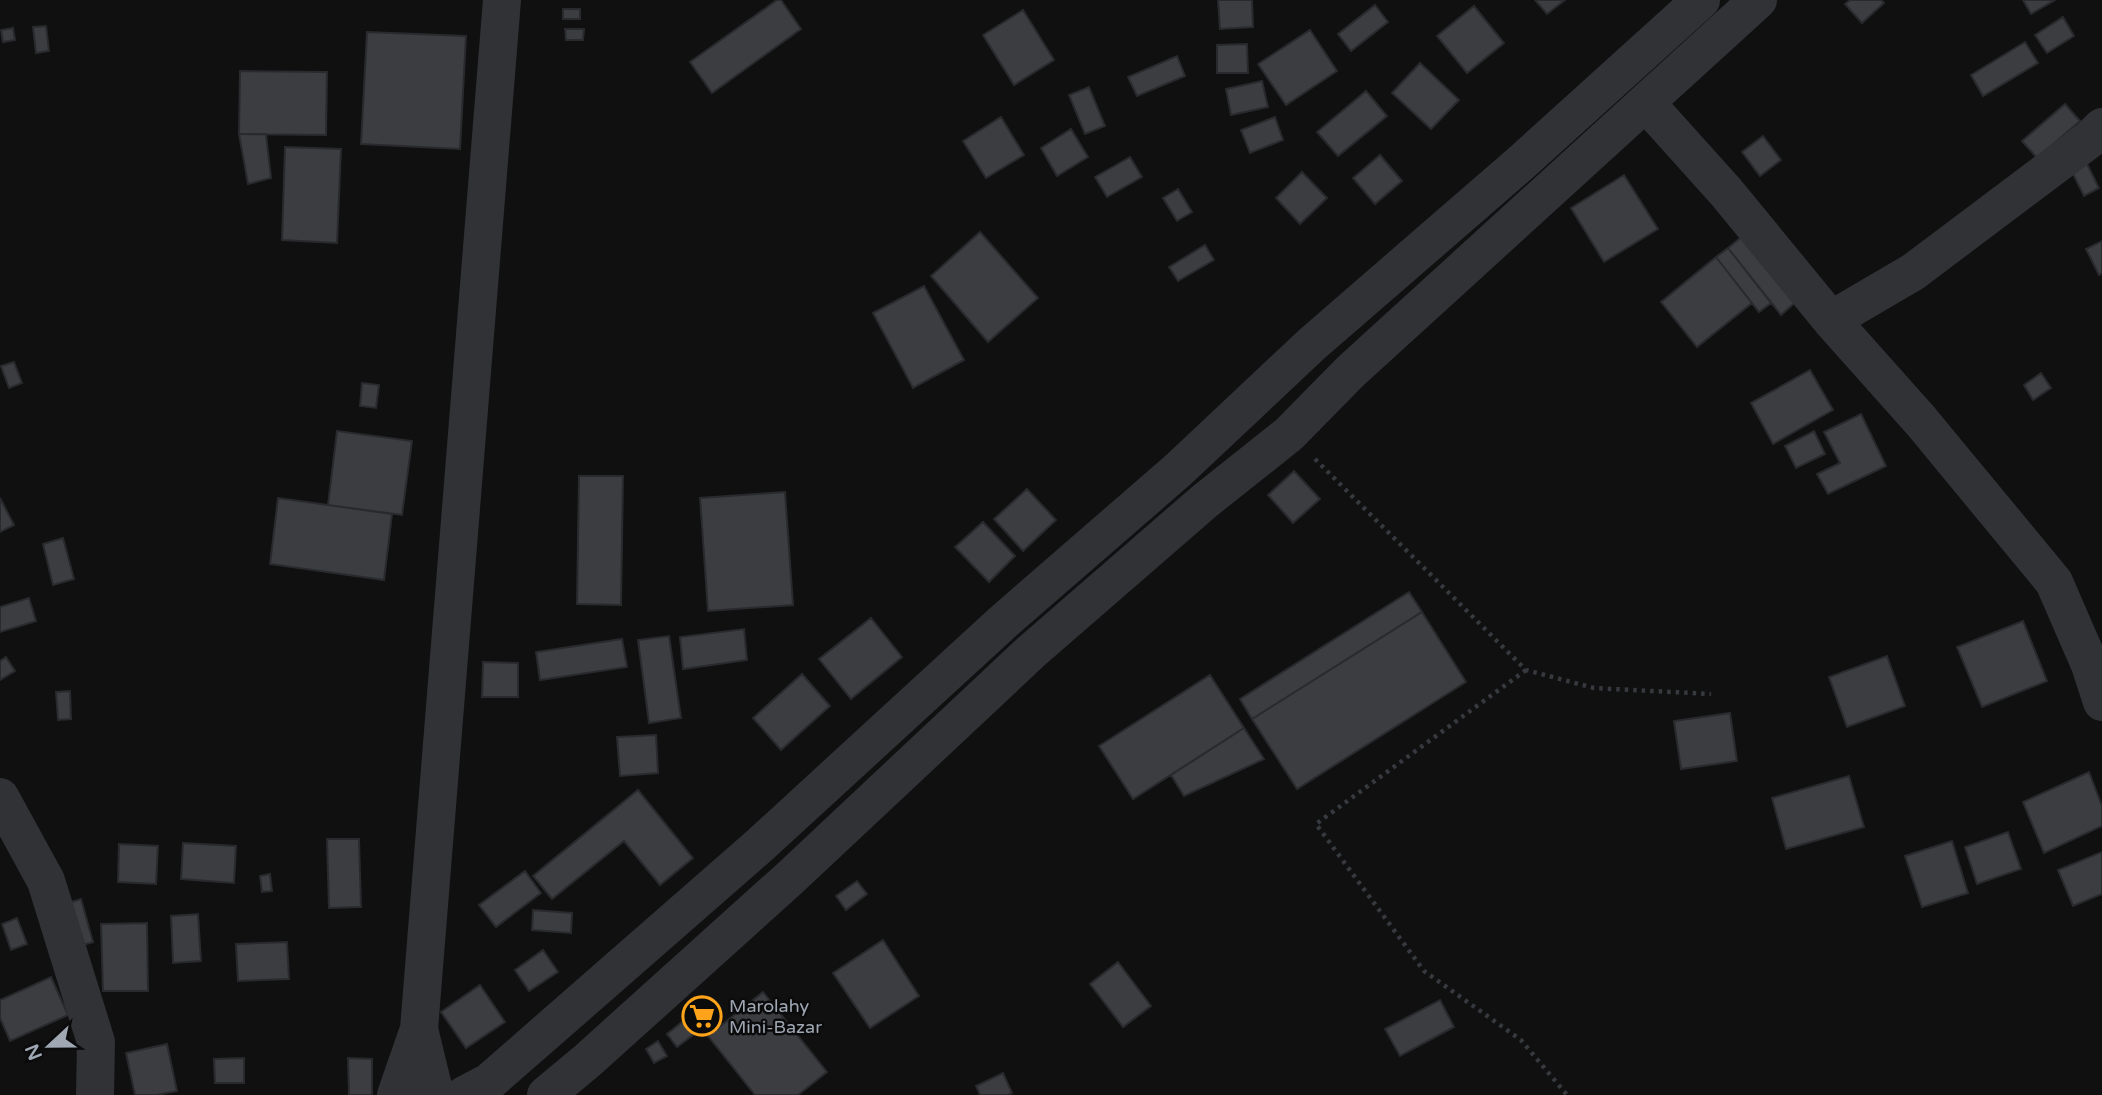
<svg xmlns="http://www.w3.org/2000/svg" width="2102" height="1095" font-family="'Varela Round',sans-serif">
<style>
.building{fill:#3b3d41;stroke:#292a2d;stroke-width:2}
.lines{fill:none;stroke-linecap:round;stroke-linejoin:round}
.path{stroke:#36393e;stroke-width:4.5;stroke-dasharray:3.5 5;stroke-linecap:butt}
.minor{stroke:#303236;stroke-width:38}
.labels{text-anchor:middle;stroke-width:5;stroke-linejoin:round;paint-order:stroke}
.poi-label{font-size:18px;fill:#9fa7b3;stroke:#0b0b0c;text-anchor:start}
</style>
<rect width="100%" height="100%" fill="#101011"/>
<path class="building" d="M777 0H781L801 29 712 93 690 62Z
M1218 0H1252L1253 27 1220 29Z
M1535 0H1565L1547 14Z
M1850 0H1881L1884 3 1862 23 1845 4Z
M2023 0H2055L2031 14Z
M1375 5 1388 22 1351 51 1338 34Z
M1474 6 1504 43 1467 73 1437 36Z
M563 9H580V19H563Z
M1023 10 1054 60 1014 85 983 35Z
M2063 17 2074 36 2047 53 2035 35Z
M46 26 49 51 36 53 33 27Z
M13 28 15 40 3 42 1 30Z
M565 29H584L583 40H566Z
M1310 30 1337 71 1286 105 1258 64Z
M367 32 466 36 460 149 361 144Z
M2025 42 2038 63 1983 96 1971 75Z
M1247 44 1248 73H1217V45Z
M1177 56 1185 76 1137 96 1128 77Z
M1420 63 1459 100 1431 129 1392 93Z
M240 71 327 72 326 135 239 134Z
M1262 81 1268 107 1231 115 1226 89Z
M1089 87 1105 126 1085 134 1069 95Z
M1366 91 1387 116 1338 156 1317 132Z
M2065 104 2080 121 2037 158 2022 141Z
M1001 117 1024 155 986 178 963 141Z
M1275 117 1283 140 1250 153 1241 130Z
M1071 129 1088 157 1057 176 1041 148Z
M239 134H266L271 178 248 184Z
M1763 136 1781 160 1760 176 1742 152Z
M285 147 341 149 337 243 282 240Z
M1380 155 1402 181 1375 204 1353 178Z
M1130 157 1142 177 1107 197 1095 177Z
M2086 162 2099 188 2084 196 2071 170Z
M1302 172 1327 198 1300 224 1276 198Z
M1624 175 1658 229 1604 262 1571 208Z
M1178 189 1192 212 1177 221 1163 198Z
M980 232 1038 298 988 342 931 276Z
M1744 235 1797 301 1781 315 1728 248Z
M2102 241V273L2099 275 2086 249Z
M1205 245 1214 260 1178 281 1169 267Z
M1728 248 1771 303 1759 312 1716 257Z
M1716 257 1752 303 1697 347 1661 302Z
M924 286 964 360 913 388 873 313Z
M14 362 22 383 9 388 1 366Z
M1810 370 1833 410 1773 444 1751 403Z
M2041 373 2051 388 2033 400 2024 385Z
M362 383 379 385 376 408 360 406Z
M1861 414 1886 466 1828 494 1817 474 1840 463 1824 432Z
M337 431 412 441 402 515 328 505Z
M1814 431 1825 454 1796 468 1785 446Z
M1294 471 1320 499 1293 523 1268 495Z
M579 476H623L621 605 577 604Z
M1027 489 1056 520 1023 551 994 519Z
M785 492 793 605 708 611 700 498Z
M0 498 14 525 0 532Z
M278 498 392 514 384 580 270 564Z
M983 522 1015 556 989 582 955 547Z
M63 538 74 579 53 585 43 544Z
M1409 592 1422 612 1252 719 1240 699Z
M29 598 36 621 0 632V607Z
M1422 612 1466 682 1297 789 1252 719Z
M871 618 902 657 851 699 819 659Z
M2023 621 2047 681 1982 707 1957 647Z
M744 629 747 660 683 669 680 637Z
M669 636 681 718 649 723 638 640Z
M622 639 627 667 540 680 536 652Z
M1887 656 1905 706 1847 727 1829 677Z
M6 657 15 671 0 680V661Z
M483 662 518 663V697H482Z
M802 674 830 706 781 750 753 718Z
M1210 675 1244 728 1133 799 1099 746Z
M70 691 71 719 58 720 56 692Z
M1730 713 1737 761 1681 769 1674 721Z
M1244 728 1264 759 1184 796 1171 775Z
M656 735 658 773 620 776 617 737Z
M2089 772 2102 806V826L2044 853 2023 802Z
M1849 776 1864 827 1786 849 1772 798Z
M638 790 693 858 660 885 624 841 552 899 533 876Z
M2008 832 2021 869 1977 884 1965 847Z
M327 839H359L361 907 329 908Z
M1952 841 1968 893 1922 907 1905 856Z
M183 843 236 846 234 883 181 879Z
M119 844 158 846 156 884 118 882Z
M2102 852V894L2073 906 2058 870Z
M525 871 541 893 496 927 479 905Z
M270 874 272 891 262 892 260 876Z
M857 881 867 894 846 910 836 896Z
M81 899 93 942 73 948 62 905Z
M533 910 572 913 571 933 532 930Z
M198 914 201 961 173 963 171 916Z
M17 918 27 944 11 950 2 924Z
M147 923 148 991H103L101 924Z
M883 940 919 996 870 1028 833 973Z
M287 942 289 979 238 981 236 944Z
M543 950 558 972 529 991 515 970Z
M1118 962 1151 1006 1123 1027 1090 984Z
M51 977 68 1015 10 1041 0 1018V1000Z
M480 985 505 1022 466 1048 441 1012Z
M763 992 827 1072 798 1095H755L708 1036Z
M1440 1000 1454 1027 1400 1056 1385 1029Z
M687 1018 697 1032 677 1047 667 1034Z
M658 1041 667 1056 654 1063 646 1049Z
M167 1044 177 1091 157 1095H135L126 1053Z
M244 1058V1083H215L214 1059Z
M348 1058 372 1059V1095H349Z
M1003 1073 1012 1093 1008 1095H980L976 1086Z"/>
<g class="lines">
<path class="path" d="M1315 459 1526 670 1594 688 1711 694
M1526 670 1316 824 1424 971 1521 1040 1567 1095"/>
<path class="minor" d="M1646 103 1726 192 1831 320 1921 421 2054 582 2090 665 2102 702
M1831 320 1913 272 2090 139 2102 127
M0 797 46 881 96 1042 95 1095
M419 1029 435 1095
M396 1095 419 1029 502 0
M464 1095 489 1082 760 845 1003 622 1178 470 1312 344 1523 161 1701 0
M546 1095 588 1060 790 878 1032 651 1206 500 1289 434 1350 372 1758 0"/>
</g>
<defs>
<g id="supermarket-ring" transform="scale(2.0125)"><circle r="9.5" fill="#0b0b0c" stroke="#ffa41a" stroke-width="1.5"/><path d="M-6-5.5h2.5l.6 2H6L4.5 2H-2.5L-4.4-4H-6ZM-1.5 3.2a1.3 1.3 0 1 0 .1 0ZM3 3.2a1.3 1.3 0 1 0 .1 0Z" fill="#ffa41a"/></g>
</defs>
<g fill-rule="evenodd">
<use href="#supermarket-ring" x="702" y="1016"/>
</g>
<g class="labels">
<g class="poi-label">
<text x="729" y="1012">Marolahy<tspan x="729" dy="21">Mini-Bazar</tspan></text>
</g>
</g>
<g transform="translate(49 1046) rotate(248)" stroke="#0b0b0c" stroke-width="5" paint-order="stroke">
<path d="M0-5L12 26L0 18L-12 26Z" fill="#9fa7b3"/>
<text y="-10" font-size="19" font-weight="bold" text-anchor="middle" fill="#9fa7b3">N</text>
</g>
</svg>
